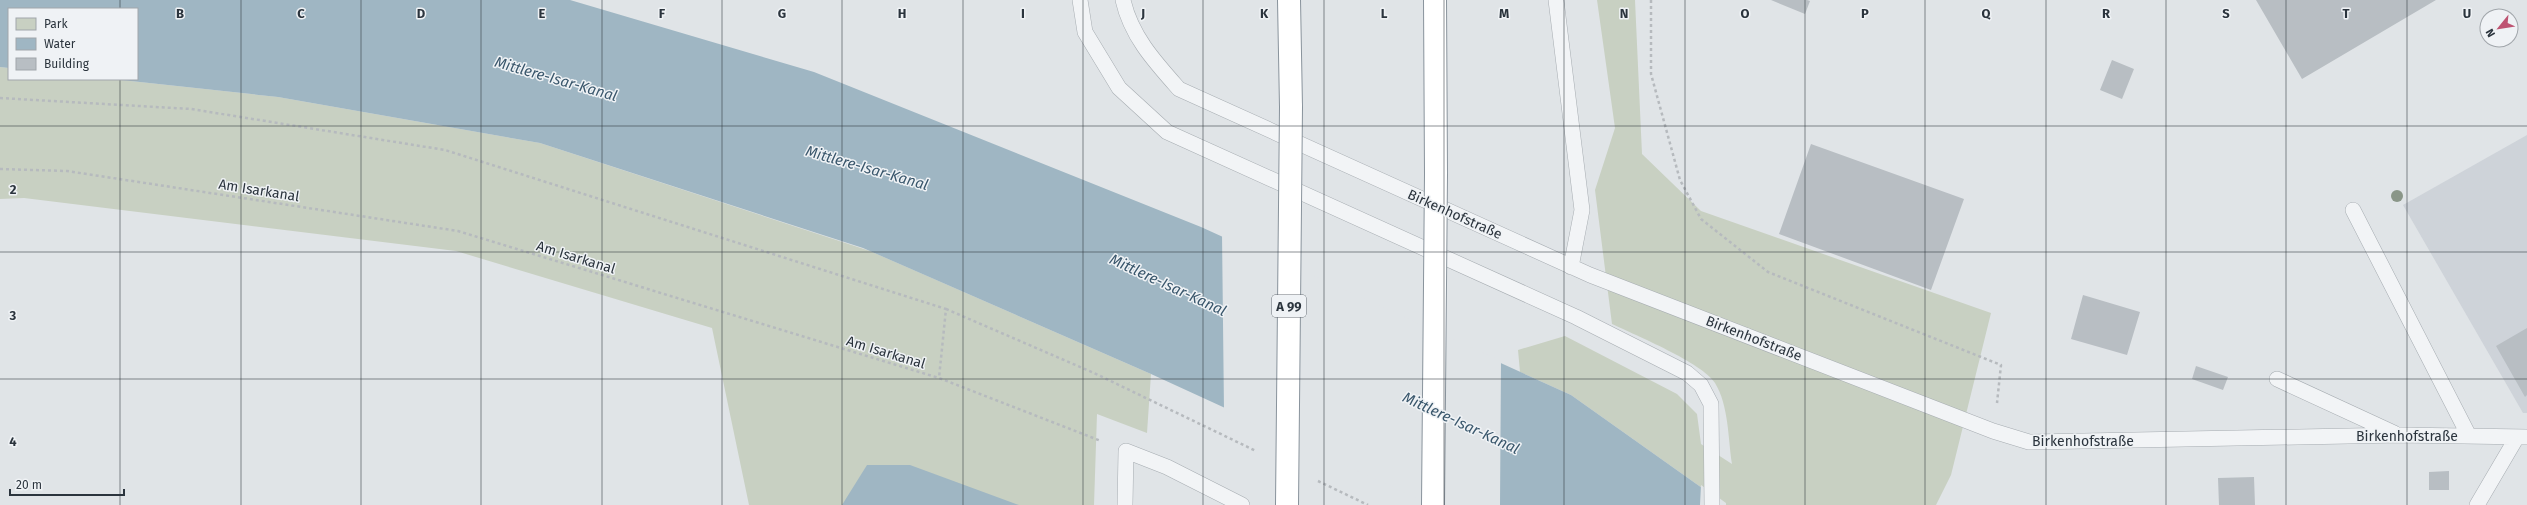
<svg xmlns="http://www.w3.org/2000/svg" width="2527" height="505" font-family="'Fira Sans',sans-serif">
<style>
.built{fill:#ced3d9}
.green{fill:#c8d0c2}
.water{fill:#9fb6c3}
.pier{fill:#e0e4e7}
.building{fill:#b8bec3}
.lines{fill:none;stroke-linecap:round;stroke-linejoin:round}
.lane-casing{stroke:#a6acb1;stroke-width:16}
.highway-casing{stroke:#89939c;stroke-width:24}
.path{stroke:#b6babe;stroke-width:2.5;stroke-dasharray:3 3;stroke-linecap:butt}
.lane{stroke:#f2f4f6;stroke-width:15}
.highway{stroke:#fff;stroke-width:22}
.highway-bridge-casing{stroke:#89939c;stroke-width:24;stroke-linecap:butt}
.highway-bridge{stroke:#fff;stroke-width:22}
.tree{fill:#8a9688}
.grid{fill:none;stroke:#2b343d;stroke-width:1;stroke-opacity:0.55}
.labels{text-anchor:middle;stroke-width:3;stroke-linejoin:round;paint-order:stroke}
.shield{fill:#eff2f5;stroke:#666d74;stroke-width:1}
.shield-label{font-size:13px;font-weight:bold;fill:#2b343d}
.street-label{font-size:14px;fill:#2b343d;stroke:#eff2f5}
.water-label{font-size:15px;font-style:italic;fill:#3a576c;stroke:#eff2f5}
.grid-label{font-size:13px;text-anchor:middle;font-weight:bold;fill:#2b343d;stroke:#eff2f5;stroke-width:3;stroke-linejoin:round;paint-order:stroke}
</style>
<rect width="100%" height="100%" fill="#e0e4e7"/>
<path class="built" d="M2527 135V413H2523L2403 205Z"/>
<path class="green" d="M1597 0H1635L1642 154 1701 211 1991 313 1951 475 1936 505H1726L1571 395 1520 372 1518 350 1565 336 1677 394 1697 414 1701 444 1732 464C1728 439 1729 406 1715 383 1703 363 1635 335 1612 324L1595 190 1615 128Z
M0 67 9 68V79H112L278 97 540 143 870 251 1151 374 1147 433 1097 414 1094 505H749L712 328 456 251 24 198 0 199Z"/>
<path class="water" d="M0 0H570L814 72 1201 227 1571 395 1726 505H1437L1151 374 863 248 540 143 278 97 112 79H137V9H9V68L0 67Z
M867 465H910L1019 505H842Z"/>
<path class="pier" d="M1222 234 1501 361 1500 505H1432L1224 410Z
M1701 485 1726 503V505H1700Z"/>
<path class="building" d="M1771 0H1807L1810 1 1805 14Z
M2256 0H2436L2302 79Z
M2112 60 2134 69 2122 99 2100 90Z
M1811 144 1964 199 1931 290 1779 234Z
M2083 295 2140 312 2127 355 2071 339Z
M2527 328V395L2525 397 2496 346Z
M2196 366 2228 377 2223 390 2192 379Z
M2449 471V490H2429V472Z
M2254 477 2255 505H2219L2218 478Z"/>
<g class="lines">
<g class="lane-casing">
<path id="lane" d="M1080 0 1085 32 1119 88 1167 132 1576 317 1687 373 1701 385 1711 404 1712 505
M1123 0C1131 36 1155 62 1179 89L1590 275 1993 431 2029 442 2399 435 2527 437
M1556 0 1582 210 1571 267
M2353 210 2469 436
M2277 379 2394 433
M1125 505 1126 451 1167 467 1242 505
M2477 505 2517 437"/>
</g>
<g class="highway-casing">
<path id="highway" d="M1289 0 1291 107
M1435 0 1436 174"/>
</g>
<path class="path" d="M1651 0V74L1680 180 1701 219 1768 272 2001 365 1997 403
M0 98 191 109 445 150 946 309 939 378
M0 169 67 171 458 231 939 378 1101 441
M946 309 1094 373 1256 451
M1318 481 1368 505"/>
<use href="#lane" class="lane"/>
<use href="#highway" class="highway"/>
<g class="highway-bridge-casing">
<path id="highway-bridge" d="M1287 505 1291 107
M1433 505 1436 174"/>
</g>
<use href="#highway-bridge" class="highway-bridge"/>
</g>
<circle class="tree" cx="2397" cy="196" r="6"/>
<path class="grid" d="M120 0V9M241 0V505M361 0V505M481 0V505M602 0V505M722 0V505M842 0V505M963 0V505M1083 0V505M1203 0V505M1324 0V505M1444 0V505M1564 0V505M1685 0V505M1805 0V505M1925 0V505M2046 0V505M2166 0V505M2286 0V505M2407 0V505M120 79V505M0 126H2527M0 252H2527M0 379H2527"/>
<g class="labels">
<rect class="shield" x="1272" y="295" width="34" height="22" rx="3"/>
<g class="shield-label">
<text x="1289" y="311">A 99</text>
</g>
<g class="street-label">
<text transform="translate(259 190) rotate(9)" y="5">Am Isarkanal</text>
<text transform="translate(1455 214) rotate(24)" y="5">Birkenhofstraße</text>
<text transform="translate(576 257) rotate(17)" y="5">Am Isarkanal</text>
<text transform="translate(1754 338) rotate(21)" y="5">Birkenhofstraße</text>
<text transform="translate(886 352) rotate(17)" y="5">Am Isarkanal</text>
<text x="2407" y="441">Birkenhofstraße</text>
<text x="2083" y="446">Birkenhofstraße</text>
</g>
<g class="water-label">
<text transform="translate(556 79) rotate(16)" y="5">Mittlere-Isar-Kanal</text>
<text transform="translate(867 168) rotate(16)" y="5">Mittlere-Isar-Kanal</text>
<text transform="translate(1168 285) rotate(25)" y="5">Mittlere-Isar-Kanal</text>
<text transform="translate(1461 423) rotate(25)" y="5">Mittlere-Isar-Kanal</text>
</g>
</g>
<g class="grid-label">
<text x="180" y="18">B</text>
<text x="301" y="18">C</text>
<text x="421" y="18">D</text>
<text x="542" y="18">E</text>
<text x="662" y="18">F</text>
<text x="782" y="18">G</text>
<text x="902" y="18">H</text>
<text x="1023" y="18">I</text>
<text x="1143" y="18">J</text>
<text x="1264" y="18">K</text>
<text x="1384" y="18">L</text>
<text x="1504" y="18">M</text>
<text x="1624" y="18">N</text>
<text x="1745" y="18">O</text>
<text x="1865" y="18">P</text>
<text x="1986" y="18">Q</text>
<text x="2106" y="18">R</text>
<text x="2226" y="18">S</text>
<text x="2346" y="18">T</text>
<text x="2467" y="18">U</text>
<text x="13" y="194">2</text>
<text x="13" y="320">3</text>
<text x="13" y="446">4</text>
</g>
<rect x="8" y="8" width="130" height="72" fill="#eff2f5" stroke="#a1a6ab"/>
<rect x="16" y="18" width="20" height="12" fill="#c8d0c2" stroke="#a1a6ab"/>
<text x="44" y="28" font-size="12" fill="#2b343d">Park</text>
<rect x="16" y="38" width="20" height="12" fill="#9fb6c3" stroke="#a1a6ab"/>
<text x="44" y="48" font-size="12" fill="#2b343d">Water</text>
<rect x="16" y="58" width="20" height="12" fill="#b8bec3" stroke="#a1a6ab"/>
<text x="44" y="68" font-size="12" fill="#2b343d">Building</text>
<g transform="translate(2499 28) rotate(240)"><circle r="19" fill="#eff2f5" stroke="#a1a6ab"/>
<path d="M0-3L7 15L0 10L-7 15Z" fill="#be5372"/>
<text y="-6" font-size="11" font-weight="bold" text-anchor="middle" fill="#2b343d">N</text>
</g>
<path d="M10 489v6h114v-6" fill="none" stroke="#2b343d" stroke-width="2"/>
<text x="16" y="489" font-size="12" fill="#2b343d" stroke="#eff2f5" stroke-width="3" paint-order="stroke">20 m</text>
</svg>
